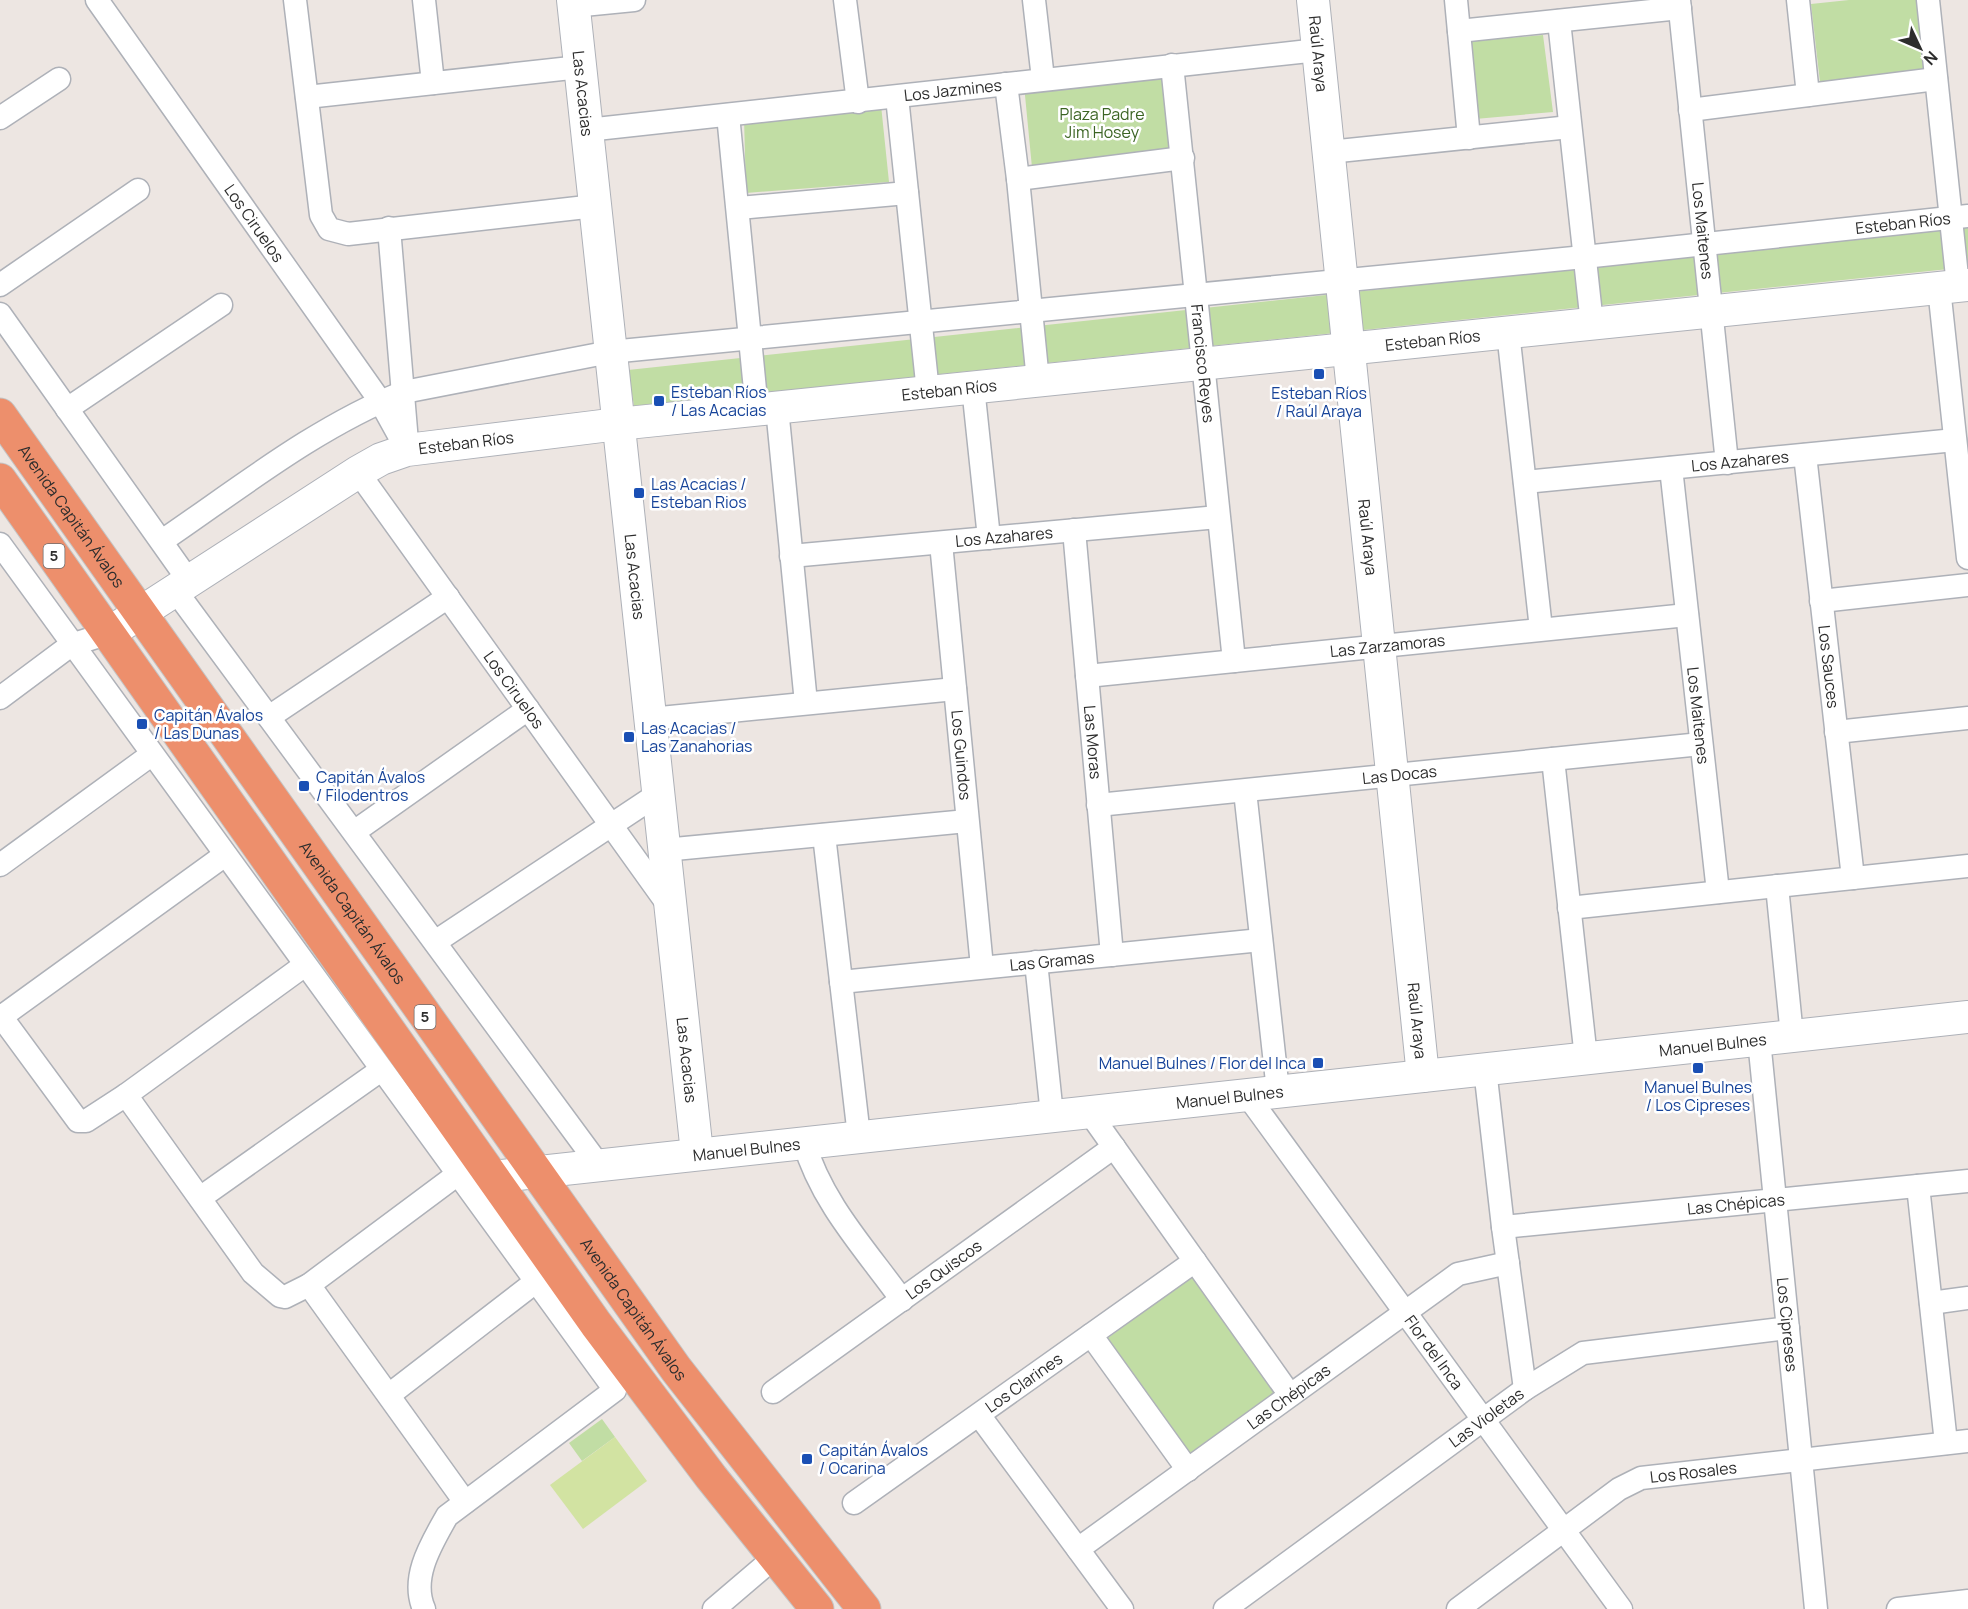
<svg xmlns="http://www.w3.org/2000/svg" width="1968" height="1609" font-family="Manrope,sans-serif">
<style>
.green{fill:#c1dda4}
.pitch{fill:#d2e3a2}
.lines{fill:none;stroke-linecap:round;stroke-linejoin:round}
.street-casing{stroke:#aeb1b8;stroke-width:25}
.secondary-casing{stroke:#aeb1b8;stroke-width:34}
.highway-casing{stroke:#c4c4c4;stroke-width:35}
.street{stroke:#fff;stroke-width:22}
.secondary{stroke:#fff;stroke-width:32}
.highway{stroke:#ed8f6c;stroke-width:33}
.transit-dot{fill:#1a4fb4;stroke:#fff;stroke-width:2}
.labels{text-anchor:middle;stroke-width:5;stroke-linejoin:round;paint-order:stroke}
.shield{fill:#fff;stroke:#6c6c6c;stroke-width:1.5}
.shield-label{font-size:15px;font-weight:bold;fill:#2d2d2d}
.street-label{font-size:16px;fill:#2d2d2d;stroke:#fff}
.park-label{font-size:16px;fill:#3b6423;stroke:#fff}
.transit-label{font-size:16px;fill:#164399;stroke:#fff;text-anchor:start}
</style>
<rect width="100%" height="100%" fill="#ede6e2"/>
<path class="green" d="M1849 0H1923L1931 69 1820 82 1811 4Z
M1543 35 1553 112 1475 119 1464 42Z
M1171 70 1181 162 1033 178 1024 85Z
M881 105 889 182 746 193 744 118Z
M1968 226V267L634 406 628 370Z
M1197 1273 1282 1391 1189 1458 1105 1340Z
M602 1419 615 1437 582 1461 569 1443Z"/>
<path class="pitch" d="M615 1437 647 1481 583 1529 550 1485Z"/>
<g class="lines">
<g class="street-casing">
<g id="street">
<path id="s1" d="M97 0 380 401 407 450"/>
<path d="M295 0 321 215 329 229 348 234 595 206"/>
<path d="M424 0 433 83"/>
<path d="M845 0 858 102"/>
<path d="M1034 0 1043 79"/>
<path d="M1456 0 1469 138"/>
<path id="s2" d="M1679 0 1727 463"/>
<path d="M1798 0 1808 95"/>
<path d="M1928 0 1958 286"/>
<path d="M573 6 634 0"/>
<path d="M1559 21 1592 324"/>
<path d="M1459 31 1680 8"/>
<path id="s3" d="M1172 65 1234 661"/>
<path d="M1006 84 1018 179 1038 381"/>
<path d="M307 97 580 67"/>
<path d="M897 97 928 392"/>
<path d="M1690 110 1936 79"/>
<path d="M728 115 757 410"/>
<path d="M0 118 59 79"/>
<path id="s4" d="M587 130 1318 50"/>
<path d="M1329 152 1570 127"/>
<path d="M1018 179 1183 158"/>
<path d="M739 208 907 193"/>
<path d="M389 228 407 442"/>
<path d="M0 285 138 190"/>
<path d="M1939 288 1968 558"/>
<path d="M0 314 189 581"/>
<path d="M1508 332 1541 629"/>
<path d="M973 387 989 538"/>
<path d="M777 408 806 703"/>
<path d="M67 409 221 305"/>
<path id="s5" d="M1805 455 1853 878"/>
<path id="s6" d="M1671 468 1718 892"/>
<path id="s7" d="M358 472 669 906"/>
<path id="s8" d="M1525 482 1955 440"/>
<path id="s9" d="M1074 530 1112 955"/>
<path id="s10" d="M162 541C240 488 316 427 404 392L610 352 1584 257 1968 216"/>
<path id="s11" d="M941 543 982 967"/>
<path d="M0 544 615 1390 447 1516C432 1543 410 1577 424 1609"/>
<path id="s12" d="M791 556 1218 517"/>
<path d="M175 590 598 1164"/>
<path d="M1821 601 1968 585"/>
<path id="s13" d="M1087 676 1687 615"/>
<path d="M0 698 71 645 109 633"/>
<path d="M269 717 448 597"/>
<path d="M650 719 955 689"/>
<path d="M1836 732 1968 718"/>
<path d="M1553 759 1586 1058"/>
<path d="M1245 791 1278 1091"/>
<path id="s14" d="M1098 805 1701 744"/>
<path d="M354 832 528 709"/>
<path d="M824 835 859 1136"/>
<path d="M664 850 967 821"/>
<path d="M0 865 151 755"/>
<path d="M1777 886 1792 1036"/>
<path d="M1569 908 1968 866"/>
<path d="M435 942 658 794"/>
<path d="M1036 962 1052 1115"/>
<path id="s15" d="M841 982 1261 940"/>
<path d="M0 1015 78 1121H86L126 1095 305 965"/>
<path d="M1 1017 225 855"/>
<path id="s16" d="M1759 1040 1816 1609"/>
<path d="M1485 1069 1503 1227 1525 1389"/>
<path d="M126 1095 253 1273 280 1296 285 1297 309 1285 470 1165"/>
<path id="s17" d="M1247 1095 1621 1609"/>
<path d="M1089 1112 1290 1395"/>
<path d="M804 1142C821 1202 866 1250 902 1300"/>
<path d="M1918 1186 1946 1443"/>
<path d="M200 1198 381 1070"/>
<path id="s18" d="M1503 1227 1968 1181"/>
<path d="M309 1285 465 1502"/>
<path d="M1931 1303 1968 1298"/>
<path d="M1091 1335 1188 1470"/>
<path id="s19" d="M773 1392 1114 1147"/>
<path d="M389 1395 547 1273"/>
<path d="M979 1415 1122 1609"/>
<path id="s20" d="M854 1503 1195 1261"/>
<path id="s21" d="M1078 1549 1458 1274 1508 1263"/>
<path d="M714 1609 775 1557"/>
<path id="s22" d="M1225 1609 1525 1389 1583 1353 1788 1328"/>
<path id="s23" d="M1458 1609 1619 1489 1641 1478 1968 1441"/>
<path d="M1898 1609 1968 1601"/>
</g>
</g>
<g class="secondary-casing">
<g id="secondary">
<path id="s24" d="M573 0 697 1153"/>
<path id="s25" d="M1313 0 1423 1076"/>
<path id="s26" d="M109 633 358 472 381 459 407 450 618 424 1968 285"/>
<path id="s27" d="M492 1177 1968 1017"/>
</g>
</g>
<g class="highway-casing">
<g id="highway">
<path id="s28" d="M0 415 676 1369 864 1609"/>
<path d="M0 480 596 1324 711 1477 817 1609"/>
</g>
</g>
<use href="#street" class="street"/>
<use href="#secondary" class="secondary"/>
<use href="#highway" class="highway"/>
</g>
<g class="transit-dot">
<rect x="1313" y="368" width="12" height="12" rx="3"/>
<rect x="653" y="395" width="12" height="12" rx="3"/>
<rect x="633" y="487" width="12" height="12" rx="3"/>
<rect x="136" y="718" width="12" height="12" rx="3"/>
<rect x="623" y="731" width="12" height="12" rx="3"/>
<rect x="298" y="780" width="12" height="12" rx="3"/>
<rect x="1312" y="1057" width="12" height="12" rx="3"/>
<rect x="1692" y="1062" width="12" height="12" rx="3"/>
<rect x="801" y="1453" width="12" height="12" rx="3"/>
</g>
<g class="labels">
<g class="shield">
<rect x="43.5" y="544" width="21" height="24" rx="4.5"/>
<rect x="414.5" y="1005" width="21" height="24" rx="4.5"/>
</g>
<g class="shield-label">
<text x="54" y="561">5</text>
<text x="425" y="1022">5</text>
</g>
<g class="street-label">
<text dy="6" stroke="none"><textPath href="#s25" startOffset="54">Raúl Araya</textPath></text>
<text dy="6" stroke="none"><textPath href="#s4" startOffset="368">Los Jazmines</textPath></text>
<text dy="6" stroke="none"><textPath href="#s24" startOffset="94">Las Acacias</textPath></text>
<text dy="6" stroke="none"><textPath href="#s1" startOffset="273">Los Ciruelos</textPath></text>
<text dy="6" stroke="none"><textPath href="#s10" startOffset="1794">Esteban Ríos</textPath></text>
<text dy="6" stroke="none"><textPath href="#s2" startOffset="232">Los Maitenes</textPath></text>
<text dy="6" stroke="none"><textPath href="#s26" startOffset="1382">Esteban Ríos</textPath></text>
<text dy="6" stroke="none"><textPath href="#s3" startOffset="300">Francisco Reyes</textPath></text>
<text dy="6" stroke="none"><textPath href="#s26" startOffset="896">Esteban Ríos</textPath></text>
<text dy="6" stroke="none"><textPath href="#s26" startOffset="410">Esteban Ríos</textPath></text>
<text dy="6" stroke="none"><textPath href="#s8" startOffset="216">Los Azahares</textPath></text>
<text dy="6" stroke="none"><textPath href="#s28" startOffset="124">Avenida Capitán Ávalos</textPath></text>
<text dy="6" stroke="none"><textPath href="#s12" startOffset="214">Los Azahares</textPath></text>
<text dy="6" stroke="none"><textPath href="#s25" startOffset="540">Raúl Araya</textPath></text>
<text dy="6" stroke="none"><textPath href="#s24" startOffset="580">Las Acacias</textPath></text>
<text dy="6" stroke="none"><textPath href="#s13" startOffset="302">Las Zarzamoras</textPath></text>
<text dy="6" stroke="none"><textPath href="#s5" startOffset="213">Los Sauces</textPath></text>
<text dy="6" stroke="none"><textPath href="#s7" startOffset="268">Los Ciruelos</textPath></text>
<text dy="6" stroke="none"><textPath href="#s6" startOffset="249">Los Maitenes</textPath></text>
<text dy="6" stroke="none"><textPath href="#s9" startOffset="213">Las Moras</textPath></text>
<text dy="6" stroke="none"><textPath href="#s11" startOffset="213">Los Guindos</textPath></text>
<text dy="6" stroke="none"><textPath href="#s14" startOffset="303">Las Docas</textPath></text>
<text dy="6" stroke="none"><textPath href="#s28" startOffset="610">Avenida Capitán Ávalos</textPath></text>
<text dy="6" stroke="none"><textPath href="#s15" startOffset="212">Las Gramas</textPath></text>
<text dy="6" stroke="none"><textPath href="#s25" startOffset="1026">Raúl Araya</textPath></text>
<text dy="6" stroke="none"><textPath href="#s27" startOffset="1228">Manuel Bulnes</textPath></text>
<text dy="6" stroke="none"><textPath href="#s24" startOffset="1066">Las Acacias</textPath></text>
<text dy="6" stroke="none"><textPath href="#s27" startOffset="742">Manuel Bulnes</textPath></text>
<text dy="6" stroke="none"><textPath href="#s27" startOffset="256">Manuel Bulnes</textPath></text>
<text dy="6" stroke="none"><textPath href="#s18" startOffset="234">Las Chépicas</textPath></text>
<text dy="6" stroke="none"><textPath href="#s19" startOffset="210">Los Quiscos</textPath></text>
<text dy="6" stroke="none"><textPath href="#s28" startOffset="1096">Avenida Capitán Ávalos</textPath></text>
<text dy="6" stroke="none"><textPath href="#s16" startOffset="286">Los Cipreses</textPath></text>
<text dy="6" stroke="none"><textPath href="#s17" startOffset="318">Flor del Inca</textPath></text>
<text dy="6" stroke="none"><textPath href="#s20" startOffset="208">Los Clarines</textPath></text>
<text dy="6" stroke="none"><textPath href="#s21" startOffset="260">Las Chépicas</textPath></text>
<text dy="6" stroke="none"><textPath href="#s22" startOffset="324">Las Violetas</textPath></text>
<text dy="6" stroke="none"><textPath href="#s23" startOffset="278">Los Rosales</textPath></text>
</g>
<g class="park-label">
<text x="1102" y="120">Plaza Padre<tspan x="1102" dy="18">Jim Hosey</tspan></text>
</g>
<g class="transit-label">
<text x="671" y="398">Esteban Ríos<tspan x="671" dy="18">/ Las Acacias</tspan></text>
<text x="1319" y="399" text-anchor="middle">Esteban Ríos<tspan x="1319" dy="18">/ Raúl Araya</tspan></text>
<text x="651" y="490">Las Acacias /<tspan x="651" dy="18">Esteban Rios</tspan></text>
<text x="154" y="721">Capitán Ávalos<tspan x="154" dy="18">/ Las Dunas</tspan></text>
<text x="641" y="734">Las Acacias /<tspan x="641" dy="18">Las Zanahorias</tspan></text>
<text x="316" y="783">Capitán Ávalos<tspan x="316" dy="18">/ Filodentros</tspan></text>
<text x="1306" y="1069" text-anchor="end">Manuel Bulnes / Flor del Inca</text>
<text x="1698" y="1093" text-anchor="middle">Manuel Bulnes<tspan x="1698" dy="18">/ Los Cipreses</tspan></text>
<text x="819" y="1456">Capitán Ávalos<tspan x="819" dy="18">/ Ocarina</tspan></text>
</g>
</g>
<g transform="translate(1920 48) rotate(134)" stroke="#ffffff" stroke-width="4.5" paint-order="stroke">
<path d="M0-4.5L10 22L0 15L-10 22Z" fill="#2d2d2d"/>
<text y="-9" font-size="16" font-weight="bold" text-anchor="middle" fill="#2d2d2d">N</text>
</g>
</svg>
